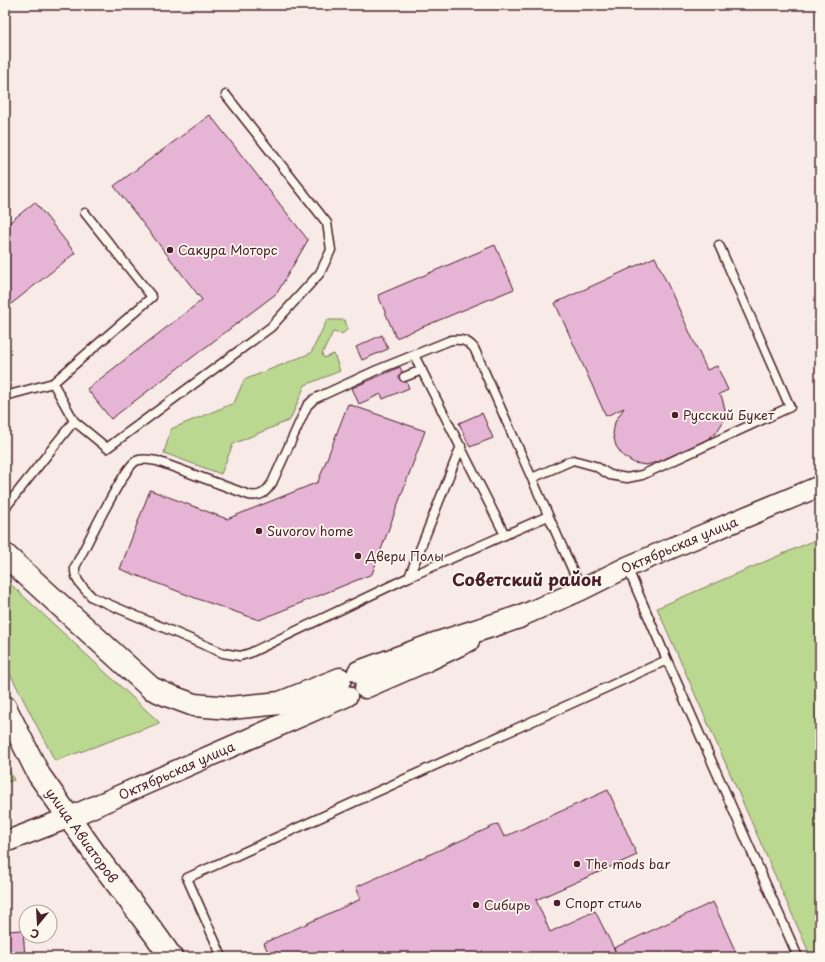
<svg xmlns="http://www.w3.org/2000/svg" width="825" height="962" font-family="'Playpen Sans',sans-serif">
<style>
.green{fill:#bbd890;stroke:#827c5e}
.building{fill:#e6b5d5;stroke:#4a1f2b}
.lines{fill:none;stroke-linecap:round;stroke-linejoin:round}
.service-casing{stroke:#4a1f2b;stroke-width:11}
.tertiary-casing{stroke:#4a1f2b;stroke-width:23}
.primary-casing{stroke:#4a1f2b;stroke-width:25}
.service{stroke:#fbf7ec;stroke-width:8}
.tertiary{stroke:#fbf7ec;stroke-width:20}
.primary{stroke:#fbf7ec;stroke-width:22}
.poi-dot{fill:#4a1f2b;stroke:#fbf7ec;stroke-width:1.5}
.labels{text-anchor:middle;stroke-width:3.5;stroke-linejoin:round;paint-order:stroke}
.poi-label{font-size:13px;fill:#4a1f2b;stroke:#fbf7ec;text-anchor:start}
.street-label{font-size:13px;fill:#4a1f2b;stroke:#fbf7ec}
.district-label{font-size:17px;font-weight:bold;fill:#4a1f2b;stroke:#fbf7ec}
</style>
<rect width="100%" height="100%" fill="#f7eae7"/>
<filter id="ink" filterUnits="userSpaceOnUse"><feTurbulence type="fractalNoise" baseFrequency=".025" numOctaves="2"/><feDisplacementMap in="SourceGraphic" scale="8" xChannelSelector="R" yChannelSelector="G"/><feConvolveMatrix kernelMatrix="1 2 1 2 8 2 1 2 1" color-interpolation-filters="sRGB"/></filter>
<g filter="url(#ink)">
<path class="green" d="M327 320H345L348 329 342 334 333 332 322 354 324 358 334 354 340 371 305 385 290 420 233 444 221 474 164 453 171 429 234 403 244 380 311 353Z
M820 538V957H811L657 608Z
M5 579 160 723 55 761 5 664Z
M5 762 14 780 5 783Z"/>
<path class="building" d="M210 115 308 240 277 293 111 419 87 389 202 300 114 186Z
M35 202 75 253 5 309V226Z
M495 245 514 289 396 338 378 295Z
M655 257 707 370 717 366 728 390 719 394 722 398 725 410 723 422 716 433 706 440 658 462 646 465 634 463 623 456 616 446 613 434 615 422 624 408 606 416 555 303Z
M382 335 388 349 362 360 356 347Z
M400 367 409 388 383 399 381 394 359 404 352 388Z
M348 404 425 431 372 574 259 620 198 599 120 569 150 490 227 519 318 482Z
M482 413 493 438 470 447 459 423Z
M608 790 637 855 536 900 550 932 595 911 618 957H270L264 943 361 899 356 887 498 824 504 837Z
M713 902 738 957H618L614 948Z
M23 930 25 957H5V931Z"/>
<g class="lines">
<g class="service-casing">
<path id="service" d="M85 213 152 297 53 383 74 421 107 448 271 327 320 273 331 250 327 223 226 95
M414 355 505 535
M404 377 422 370
M5 396 53 383
M532 478 573 460 595 466 610 475 627 478 642 475 790 407 719 245
M5 508 74 421
M548 516 409 577 250 653 240 656 223 653 92 597C83 587 74 581 75 567 84 550 124 467 136 461 142 458 150 460 157 461L249 495C261 497 265 493 272 483L307 406 314 399 377 370 451 340C461 339 467 340 474 348L581 589
M627 567 667 660 798 957
M409 577 461 446
M222 957 187 878 667 660"/>
</g>
<g class="tertiary-casing">
<g id="tertiary">
<path id="s1" d="M505 623 581 590 627 567 681 544 820 486"/>
<path d="M365 688 427 661 469 641"/>
<path id="s2" d="M5 842 68 818 347 696"/>
</g>
</g>
<g class="primary-casing">
<g id="primary">
<path d="M5 555 151 688 167 695 194 705 230 708 280 703 340 679"/>
<path d="M359 672 435 644 519 617"/>
<path id="s3" d="M5 707 39 775 100 861 157 937 171 957"/>
</g>
</g>
<use href="#service" class="service"/>
<use href="#tertiary" class="tertiary"/>
<use href="#primary" class="primary"/>
</g>
</g>
<g class="poi-dot">
<circle cx="170" cy="250" r="4"/>
<circle cx="675" cy="415" r="4"/>
<circle cx="259" cy="531" r="4"/>
<circle cx="358" cy="556" r="4"/>
<circle cx="577" cy="864" r="4"/>
<circle cx="557" cy="903" r="4"/>
<circle cx="476" cy="905" r="4"/>
</g>
<g class="labels">
<g class="poi-label">
<text x="178" y="255">Сакура Моторс</text>
<text x="683" y="420">Русский Букет</text>
<text x="267" y="536">Suvorov home</text>
<text x="366" y="561">Двери Полы</text>
<text x="585" y="869">The mods bar</text>
<text x="565" y="908">Спорт стиль</text>
<text x="484" y="910">Сибирь</text>
</g>
<g class="street-label">
<text dy="5" stroke="none"><textPath href="#s1" startOffset="191">Октябрьская улица</textPath></text>
<text dy="5" stroke="none"><textPath href="#s2" startOffset="186">Октябрьская улица</textPath></text>
<text dy="5" stroke="none"><textPath href="#s3" startOffset="150">улица Авиаторов</textPath></text>
</g>
<g class="district-label">
<text x="527" y="586">Советский район</text>
</g>
</g>
<rect width="825" height="962" fill="none" stroke="#fbf7ec" stroke-width="20"/>
<rect x="10" y="10" width="805" height="942" fill="none" stroke="#4a1f2b" stroke-width="1.5" filter="url(#ink)"/>
<g transform="translate(38 924) rotate(198)"><circle r="19" fill="#fbf7ec" stroke="#b4a19f"/>
<path d="M0-3L7 15L0 10L-7 15Z" fill="#4a1f2b"/>
<text y="-6" font-size="11" font-weight="bold" text-anchor="middle" fill="#4a1f2b">С</text>
</g>
</svg>
